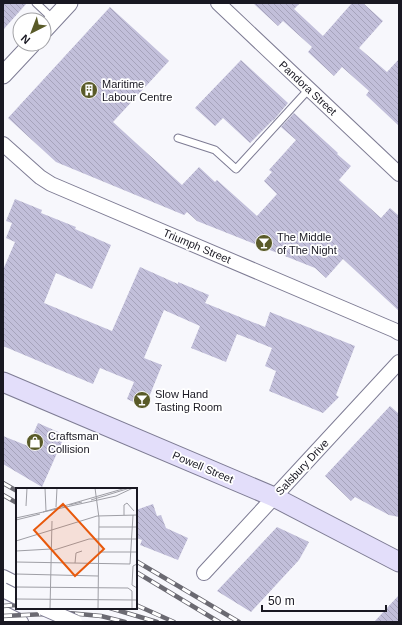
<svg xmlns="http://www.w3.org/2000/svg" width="402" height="625" font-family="Helvetica,sans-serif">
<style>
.building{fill:url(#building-back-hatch)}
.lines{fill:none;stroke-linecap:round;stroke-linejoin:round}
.service-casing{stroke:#7e7c94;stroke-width:9}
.minor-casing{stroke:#7e7c94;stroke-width:16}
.tertiary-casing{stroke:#7e7c94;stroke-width:19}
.secondary-casing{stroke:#7e7c94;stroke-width:21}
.service{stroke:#fff;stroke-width:7}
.minor{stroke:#fff;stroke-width:14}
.tertiary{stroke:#fff;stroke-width:17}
.secondary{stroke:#e3defa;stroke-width:19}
.rail-casing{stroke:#6b6a72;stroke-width:4.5}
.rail{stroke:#fff;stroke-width:3;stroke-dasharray:9;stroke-linecap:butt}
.minor-bridge-casing{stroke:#7e7c94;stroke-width:16;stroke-linecap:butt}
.minor-bridge{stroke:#fff;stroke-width:14}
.labels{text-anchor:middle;stroke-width:3.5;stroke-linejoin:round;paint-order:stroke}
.poi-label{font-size:11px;fill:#191822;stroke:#fff;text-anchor:start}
.street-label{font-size:11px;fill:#191822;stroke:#fff}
.inset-road{fill:none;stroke:#9e9ea5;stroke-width:1}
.view{fill:#e8590c;fill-opacity:0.15;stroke:#e8590c;stroke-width:2}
.inset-edge{fill:none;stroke:#191822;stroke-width:2}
</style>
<defs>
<pattern id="building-back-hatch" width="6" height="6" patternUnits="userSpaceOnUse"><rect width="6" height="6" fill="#c2bfda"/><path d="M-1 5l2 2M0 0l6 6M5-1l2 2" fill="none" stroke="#a6a3bb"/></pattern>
</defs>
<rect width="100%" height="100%" fill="#f7f7fc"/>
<path class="building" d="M3 3H27L3 30Z
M253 3H300L294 9 323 36 352 3H363L383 21 359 48 387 72 399 59V126L366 95 369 91 342 67 334 76 308 52 312 47 283 21 278 26Z
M110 7 169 61 113 122 182 185 199 167 215 182 217 180 257 216 277 194 264 181 272 172 269 170 296 140 281 127 294 113 338 153 337 154 351 166 339 180 381 218 390 208 399 216V311L343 259 326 278 315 268 197 221 187 212 184 215 56 162 8 118Z
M241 60 288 103 273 121V120L250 143 223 118 215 126 195 108Z
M15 199 42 210 41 213 76 227 75 229 111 245 92 289 56 273 44 303 112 331 140 267 178 284V282L209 295 205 303 265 327 270 312 355 346 336 395 339 397 323 413 269 391 276 371 265 366 272 348 237 334 226 362 191 348 200 326 164 310 144 358 162 365 145 407 127 399 134 382 100 368 93 384 3 346V270L15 242 6 238 12 223 6 221Z
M390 406 399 414V517L389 515 355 497 351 501 325 476Z
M38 423 65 435 42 487 3 464V436L28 446Z
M153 504 157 516 161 515 166 528 188 538 178 560 140 545 142 540 136 538V510Z
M277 527 309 542 299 560 251 612 217 591Z
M399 595V622H374Z"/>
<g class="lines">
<g class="service-casing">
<path id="service" d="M36 3 53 19
M178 138 215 150 236 169 309 89"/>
</g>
<g class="minor-casing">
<path id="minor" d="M218 3 399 174
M3 144 40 177 51 184 394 330 399 333
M204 573 399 362
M3 577 17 584
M3 613 21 622"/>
</g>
<g class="tertiary-casing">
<path id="tertiary" d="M44 30 69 3
M3 75 32 44"/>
</g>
<g class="secondary-casing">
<path id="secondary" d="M3 382 274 497 399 562"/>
</g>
<use href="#service" class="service"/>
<use href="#minor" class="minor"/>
<use href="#tertiary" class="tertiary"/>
<use href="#secondary" class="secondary"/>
<g class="rail-casing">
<path id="rail" d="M3 483 17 491
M3 495 17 503
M136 561 239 622
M136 572 219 622
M3 596 17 594
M136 605 174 622
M3 606 17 605
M110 608 157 622
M3 616 68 613 101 616 125 622"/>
</g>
<use href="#rail" class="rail"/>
<g class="minor-bridge-casing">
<path id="minor-bridge" d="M3 590 17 597
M43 608 75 622"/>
</g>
<use href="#minor-bridge" class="minor-bridge"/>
</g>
<defs>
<g id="building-disc" transform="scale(0.9)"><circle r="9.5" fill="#595a28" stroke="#fff"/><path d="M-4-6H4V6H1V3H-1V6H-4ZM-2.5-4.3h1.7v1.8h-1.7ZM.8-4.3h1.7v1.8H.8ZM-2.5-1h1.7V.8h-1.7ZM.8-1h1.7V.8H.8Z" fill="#fff"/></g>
<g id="bar-disc" transform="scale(0.9)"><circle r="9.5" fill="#595a28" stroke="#fff"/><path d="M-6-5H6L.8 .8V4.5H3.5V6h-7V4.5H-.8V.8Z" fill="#fff"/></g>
<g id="shop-disc" transform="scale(0.9)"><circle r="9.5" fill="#595a28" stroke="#fff"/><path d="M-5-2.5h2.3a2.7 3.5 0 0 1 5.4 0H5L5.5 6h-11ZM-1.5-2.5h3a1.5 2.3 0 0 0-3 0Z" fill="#fff"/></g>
</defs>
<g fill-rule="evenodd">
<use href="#building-disc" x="89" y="90"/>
<use href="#bar-disc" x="264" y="243"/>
<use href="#bar-disc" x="142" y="400"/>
<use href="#shop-disc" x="35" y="442"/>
</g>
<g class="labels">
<g class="poi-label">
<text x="102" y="88">Maritime<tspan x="102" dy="13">Labour Centre</tspan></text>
<text x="277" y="241">The Middle<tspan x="277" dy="13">of The Night</tspan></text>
<text x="155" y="398">Slow Hand<tspan x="155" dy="13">Tasting Room</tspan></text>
<text x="48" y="440">Craftsman<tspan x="48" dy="13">Collision</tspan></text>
</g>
<g class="street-label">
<text transform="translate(308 88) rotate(43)" y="4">Pandora Street</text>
<text transform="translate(197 246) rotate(23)" y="4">Triumph Street</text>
<text transform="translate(203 467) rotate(23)" y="4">Powell Street</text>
<text transform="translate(302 467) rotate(-47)" y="4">Salsbury Drive</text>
</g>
</g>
<g transform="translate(16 488)">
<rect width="121" height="121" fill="#f7f7fc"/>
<path class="inset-road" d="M29 0 30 23M79 0 83 30 82 121M75 12 114 0M53 17 66 14M10 18 11 0M40 19 41 0M27 24 110 0M108 27V17L111 15 118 23M0 30 100 8 117 0M0 32 24 26M83 39H121M0 53 81 28 121 27M0 63 35 61M35 63 73 51H121M82 64H121M0 74 114 76 117 27M59 75 60 65 66 63M121 76 117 78 116 97 121 100M0 86 82 88M0 99 112 100 116 103V121M0 111 121 112M34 121 36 33"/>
<path class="view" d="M47 16 88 61 59 88 18 42Z"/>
<rect width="121" height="121" class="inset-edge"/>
</g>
<rect width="402" height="625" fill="none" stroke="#191822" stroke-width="8"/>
<g transform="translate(32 32) rotate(222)"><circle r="19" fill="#ffffff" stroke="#a3a3a7"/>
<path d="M0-3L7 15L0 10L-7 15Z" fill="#595a28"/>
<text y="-6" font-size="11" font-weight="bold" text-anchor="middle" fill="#191822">N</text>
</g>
<path d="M262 605v6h124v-6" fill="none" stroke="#191822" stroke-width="2"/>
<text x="268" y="605" font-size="12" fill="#191822" stroke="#ffffff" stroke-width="3" paint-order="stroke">50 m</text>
</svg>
